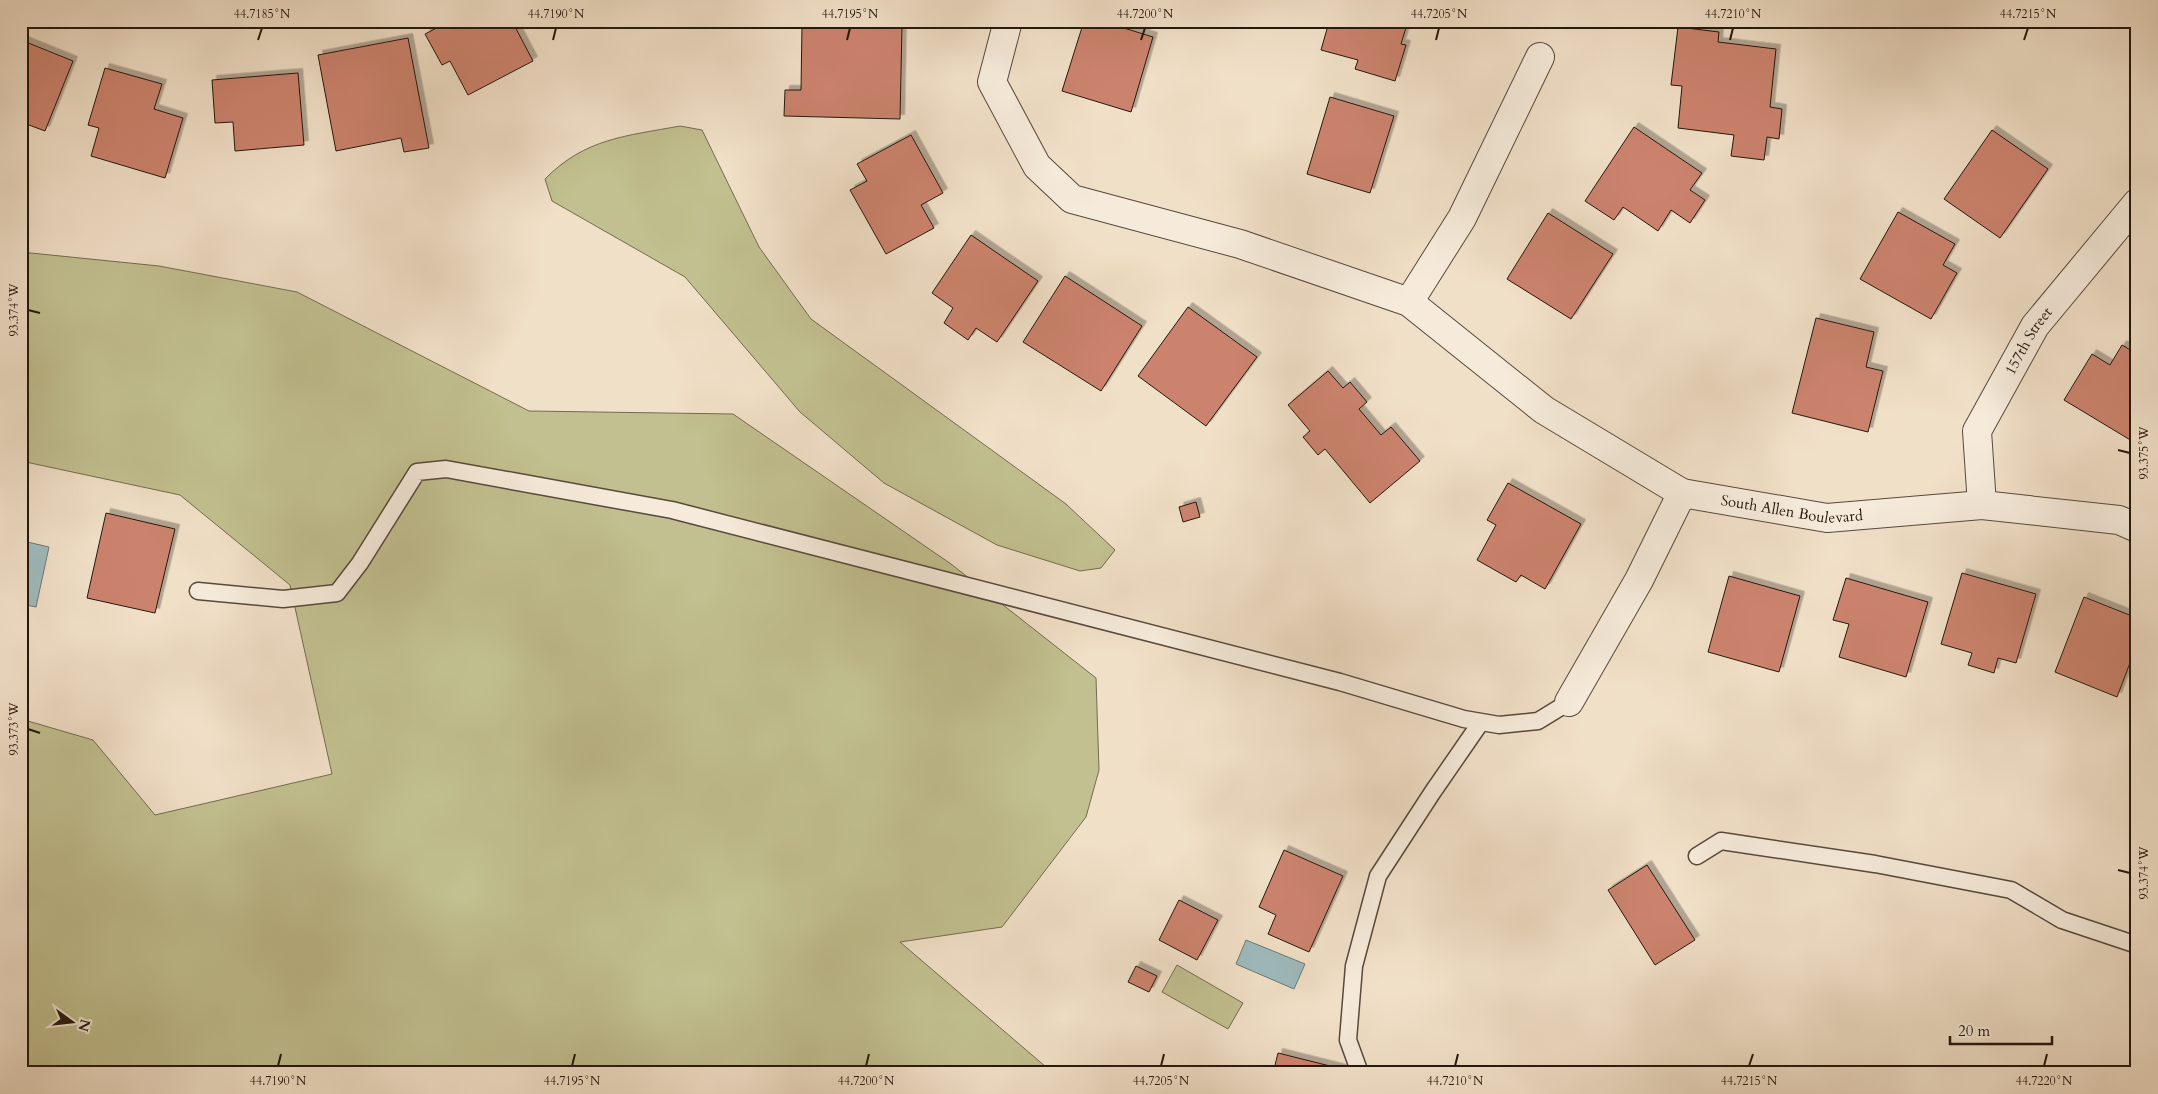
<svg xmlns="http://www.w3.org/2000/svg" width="2158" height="1094" font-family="Cardo,serif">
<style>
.green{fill:#c2c090;stroke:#736c4e}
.water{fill:#9ebbbe;stroke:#6d7977}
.building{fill:#cc836e;stroke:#24170d;filter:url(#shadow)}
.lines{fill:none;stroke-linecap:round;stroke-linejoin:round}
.lane-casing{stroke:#57493c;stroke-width:19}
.street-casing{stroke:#57493c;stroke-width:30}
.lane{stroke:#f6ebdb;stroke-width:16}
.street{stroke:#f6ebdb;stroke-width:28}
.ticks{fill:none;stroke:#24170d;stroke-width:2}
.labels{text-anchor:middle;stroke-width:4;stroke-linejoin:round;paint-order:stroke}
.street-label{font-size:15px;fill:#24170d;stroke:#f6ebdb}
.neatline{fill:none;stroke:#24170d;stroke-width:2}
.ticks-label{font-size:12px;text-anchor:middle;fill:#24170d}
</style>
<defs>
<filter id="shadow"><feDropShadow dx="4.5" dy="-4.5" stdDeviation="0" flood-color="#0004"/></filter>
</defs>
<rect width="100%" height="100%" fill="#f1e0c8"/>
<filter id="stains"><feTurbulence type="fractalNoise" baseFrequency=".004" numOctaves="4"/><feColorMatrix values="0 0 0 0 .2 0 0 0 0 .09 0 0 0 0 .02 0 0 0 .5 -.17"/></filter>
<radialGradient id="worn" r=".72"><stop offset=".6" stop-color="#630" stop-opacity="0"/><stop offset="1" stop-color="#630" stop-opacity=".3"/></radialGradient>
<path class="green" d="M680 126 702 130 759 247 811 319 1066 504 1115 550 1101 568 1080 571 997 545 884 483 800 412 685 277 552 201 545 179C585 138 627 136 680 126Z
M21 252 159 266 297 292 529 411 733 414 951 564 1096 678 1099 770 1086 817 1002 927 900 942 1053 1073H21V719L93 740 155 815 332 774 290 585 180 495 21 461Z
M1177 965 1243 1003 1228 1029 1162 992Z"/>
<path class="water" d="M23 541 49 547 36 607 21 604V550Z
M1246 940 1305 964 1294 989 1236 964Z"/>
<path class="building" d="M450 21H512L533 61 468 95 450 61 442 65 425 34Z
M1084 21H1101L1153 37 1131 112 1062 91Z
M1342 21H1408L1401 44 1406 45 1395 81 1355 69 1358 60 1321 50 1329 22 1341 25Z
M802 24 902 26 900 119 784 116 785 90H801Z
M1678 27 1719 32 1718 42 1776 49 1770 107 1782 109 1779 139 1767 137 1764 160 1731 156 1734 135 1678 128 1682 86 1671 85Z
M408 38 429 148 404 152 401 138 336 151 318 55Z
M21 40 73 61 45 131 21 122Z
M105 68 162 84 154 109 183 118 165 178 91 156 99 128 88 125Z
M298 73 304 145 235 151 233 122 215 123 212 80Z
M1330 97 1394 116 1370 193 1307 174Z
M1634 127 1702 173 1690 190 1705 200 1690 223 1671 210 1658 231 1623 207 1614 220 1585 201Z
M1992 130 2048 169 2000 238 1944 199Z
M911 135 943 193 921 205 934 228 886 254 850 190 867 181 857 164Z
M1898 212 1955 244 1943 265 1957 273 1931 319 1860 279Z
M1548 213 1613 254 1571 319 1507 279Z
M971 235 1038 281 997 342 976 328 968 340 944 323 953 308 932 293Z
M1065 276 1142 326 1101 391 1023 342Z
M1188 307 1257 357 1206 426 1138 376Z
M1816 318 1874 332 1866 367 1883 371 1868 432 1792 413Z
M2122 345 2137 354V434L2132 441 2064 400 2092 354 2110 365Z
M1328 371 1343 388 1350 382 1367 402 1359 409 1381 435 1391 427 1420 461 1370 503 1325 449 1318 455 1303 437 1310 431 1288 405Z
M1508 483 1581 524 1545 589 1521 575 1516 582 1477 560 1496 525 1487 520Z
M1196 502 1200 517 1183 522 1179 507Z
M106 513 175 529 155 613 87 598Z
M1962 573 2036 594 2016 663 1998 658 1994 673 1968 665 1972 653 1941 644Z
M1729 576 1800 596 1779 672 1708 652Z
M1846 578 1928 602 1906 677 1839 657 1849 624 1833 620Z
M2084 597 2137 618V656L2133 655 2117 697 2055 672Z
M1284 850 1343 876 1309 952 1268 934 1276 915 1259 907Z
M1647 865 1695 940 1655 965 1608 890Z
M1179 900 1218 920 1197 960 1159 940Z
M1136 966 1157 976 1149 992 1128 982Z
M1278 1053 1342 1069V1073H1273Z"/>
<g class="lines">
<g class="lane-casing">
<path id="lane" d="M198 591 283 599 337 593 360 563 417 472 446 469 672 510 1340 682 1464 719 1499 725 1538 721 1569 702
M1697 856 1721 841 1875 864 2011 890 2062 920 2137 945
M1360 1073 1348 1040 1354 966 1378 876 1432 793 1481 722"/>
</g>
<g class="street-casing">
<g id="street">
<path d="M1008 21 992 82 1037 166 1072 199 1240 244 1409 302 1544 410 1682 493"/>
<path d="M1409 302 1462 218 1540 57"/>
<path id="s1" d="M1982 505 1977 431 2035 326 2137 203"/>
<path id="s2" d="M1569 702 1639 580 1682 493 1827 518 1982 505 2119 520 2137 528"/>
</g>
</g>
<use href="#lane" class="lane"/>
<use href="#street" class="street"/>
</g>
<path class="ticks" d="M258 40 262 28M553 40 556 28M847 40 850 28M1141 40 1145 28M1436 40 1439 28M1730 40 1733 28M2024 40 2028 28M28 310 40 313M2118 450 2130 453M28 729 40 733M2118 870 2130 873M278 1066 281 1054M572 1066 575 1054M866 1066 869 1054M1161 1066 1164 1054M1455 1066 1458 1054M1749 1066 1753 1054M2044 1066 2047 1054"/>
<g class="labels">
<g class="street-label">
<text dy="5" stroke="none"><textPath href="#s1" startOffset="178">157th Street</textPath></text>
<text dy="5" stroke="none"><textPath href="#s2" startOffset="349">South Allen Boulevard</textPath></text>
</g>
</g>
<rect width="2158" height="1094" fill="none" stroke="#f1e0c8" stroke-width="55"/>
<g transform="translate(72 1022) rotate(105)" stroke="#f6ebdb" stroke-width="4" paint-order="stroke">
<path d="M0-4L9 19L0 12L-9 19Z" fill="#24170d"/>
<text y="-8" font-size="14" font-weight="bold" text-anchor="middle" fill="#24170d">N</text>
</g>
<path d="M1950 1036v8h102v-8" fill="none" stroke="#24170d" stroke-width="2.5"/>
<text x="1958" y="1036" font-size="15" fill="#24170d" stroke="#f6ebdb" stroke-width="4" paint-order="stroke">20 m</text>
<rect x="28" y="28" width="2102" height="1038" class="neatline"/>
<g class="ticks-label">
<text x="262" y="18">44.7185°N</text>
<text x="556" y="18">44.7190°N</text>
<text x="850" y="18">44.7195°N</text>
<text x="1145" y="18">44.7200°N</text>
<text x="1439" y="18">44.7205°N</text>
<text x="1733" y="18">44.7210°N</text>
<text x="2028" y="18">44.7215°N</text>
<text transform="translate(14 310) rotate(-90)" y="4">93.374°W</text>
<text transform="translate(2144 453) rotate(-90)" y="4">93.375°W</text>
<text transform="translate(14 729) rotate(-90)" y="4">93.373°W</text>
<text transform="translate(2144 873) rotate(-90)" y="4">93.374°W</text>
<text x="278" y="1085">44.7190°N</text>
<text x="572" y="1085">44.7195°N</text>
<text x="866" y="1085">44.7200°N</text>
<text x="1161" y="1085">44.7205°N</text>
<text x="1455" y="1085">44.7210°N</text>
<text x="1749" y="1085">44.7215°N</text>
<text x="2044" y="1085">44.7220°N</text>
</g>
<rect width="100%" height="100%" filter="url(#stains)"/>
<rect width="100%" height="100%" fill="url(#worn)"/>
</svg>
